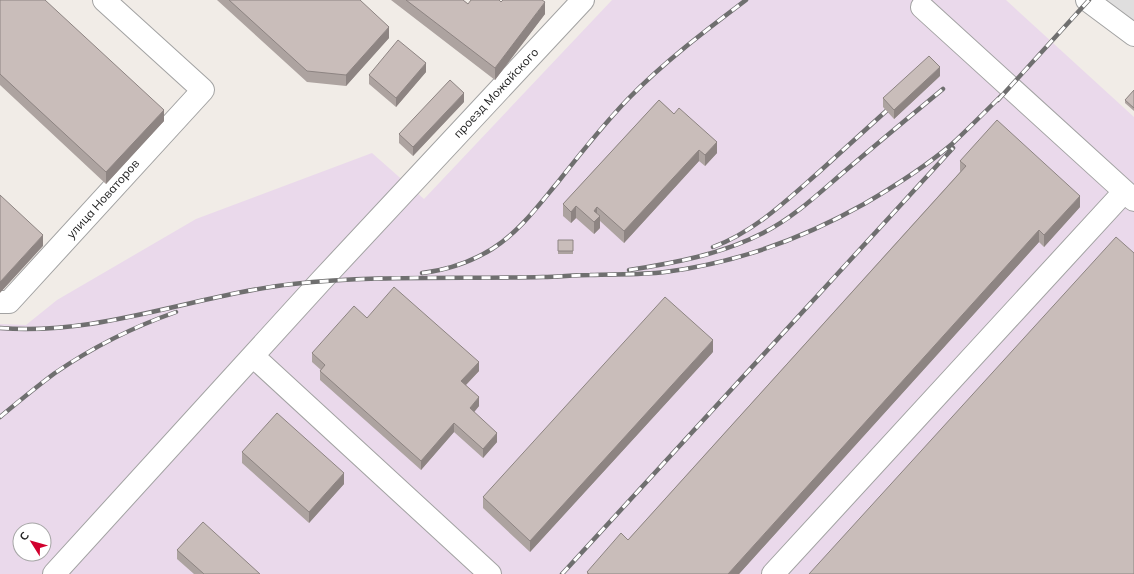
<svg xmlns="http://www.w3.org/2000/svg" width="1134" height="574" font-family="Mulish,sans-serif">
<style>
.residential{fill:#dfdede}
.industrial{fill:#ead9eb;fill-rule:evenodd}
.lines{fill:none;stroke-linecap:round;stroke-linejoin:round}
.minor-casing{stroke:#a2a2a2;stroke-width:24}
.minor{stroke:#fff;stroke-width:22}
.rail-casing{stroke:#6f6f6f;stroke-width:4.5}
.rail{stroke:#fff;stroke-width:3;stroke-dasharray:9;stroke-linecap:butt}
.wall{fill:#ada3a0}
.shaded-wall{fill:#8d8482}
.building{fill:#c9bdba;stroke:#8d8482}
.labels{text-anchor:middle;stroke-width:4;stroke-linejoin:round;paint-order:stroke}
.street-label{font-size:12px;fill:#212121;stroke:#fff}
</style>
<rect width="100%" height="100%" fill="#f1ece7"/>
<path class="residential" d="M1105 0H1134V22Z"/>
<path class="industrial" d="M612 0H1006L1134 117V574H0V324L26 325 57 300 196 219 372 153 424 199ZM20 530H44V554H20Z"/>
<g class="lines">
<g class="minor-casing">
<path id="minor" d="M1087 0 1134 35
M922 7 1134 200
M0 302H9L203 90 104 0
M253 356 490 574
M54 574 320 282 583 0
M773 574 1124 192"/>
</g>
<use href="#minor" class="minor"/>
<g class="rail-casing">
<path id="rail" d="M998 100 1089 0
M713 247C754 232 786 201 819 172 844 149 870 126 895 103
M629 270C675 263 722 254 763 233 791 219 815 197 838 177 873 147 908 118 943 89
M422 273C447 270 471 262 492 249 519 232 538 206 558 182 580 154 603 125 628 99 664 62 705 31 746 0
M0 328C101 336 194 295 293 284 376 275 459 279 543 277 558 277 574 275 590 275 615 274 640 275 665 272 736 263 802 239 864 204 895 186 925 167 952 144 969 128 985 112 1001 96
M0 417C18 402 36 387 55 373 93 347 133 327 176 312
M562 574 953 148"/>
</g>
<use href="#rail" class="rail"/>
</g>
<path class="wall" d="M0 0 164 121 106 184 0 85Z
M217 0H360L389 38 346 86 307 82Z
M391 0H463L468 4 545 14 495 80Z
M426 72 396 107 369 84V75Z
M940 76 894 119 883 107V98Z
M1134 90V111L1125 103V100Z
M659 100 717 153 705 166 699 161 624 243 600 221V228L594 234 576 218 571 223 563 216V204Z
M464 102 413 156 399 143V134Z
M960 161 1080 207 1044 247 1039 242 739 574H587V572L628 540 960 172Z
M558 240H573V254H558Z
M367 318 479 371 466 385 479 406 474 412 497 442 483 458 454 432 421 470 320 380V371L321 370 312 362V353Z
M713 352 530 552 483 508V497Z
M242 452 344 484 309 523 242 463Z
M177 550 260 574H194L177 559Z"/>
<path class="shaded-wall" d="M545 2V14L495 80V68Z
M389 27V38L346 86V75Z
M426 63V72L396 107V98Z
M940 67V76L894 119V110Z
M464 93V102L413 156V147Z
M164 110V121L106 184V172Z
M717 142V153L705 166V155Z
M699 150V161L624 243V231Z
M1080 196V207L1044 247V235Z
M576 206V218L571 223V212Z
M597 207V218L594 211Z
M600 216V228L594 234V222Z
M1039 230V242L739 574H728Z
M43 235V246L0 293V282Z
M713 340V352L530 552V541Z
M479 362V371L461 390V381Z
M479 397V406L470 417V408Z
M454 423V432L421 470V461Z
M497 433V442L483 458V449Z
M344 473V484L309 523V512Z"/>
<path class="building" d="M0 0H45L164 110 106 172 0 74Z
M229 0H360L389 27 346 75 307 71Z
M406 0H463L468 4 471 0H499L501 2 503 0H542L545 2 495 68Z
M398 40 426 63 396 98 369 75Z
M929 56 940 67 894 110 883 98Z
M450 80 464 93 413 147 399 134Z
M1134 90V108L1125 100Z
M659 100 674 114 679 108 717 142 705 155 699 150 624 231 597 207 594 211 600 216 594 222 576 206 571 212 563 204Z
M997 120 1080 196 1044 235 1039 230 728 574H589L587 572 621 533 628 540 966 166 960 161Z
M0 195 43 235 0 282Z
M1116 237 1134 253V574H809Z
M558 240H573V251H558Z
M394 287 479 362 461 381 479 397 470 408 497 433 483 449 454 423 421 461 320 371 325 365 312 353 354 306 367 318Z
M665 297 713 340 530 541 483 497Z
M277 413 344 473 309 512 242 452Z
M203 522 260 574H204L177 550Z"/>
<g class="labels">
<g class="street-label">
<text transform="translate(496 93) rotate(-47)" y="4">проезд Можайского</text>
<text transform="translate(103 199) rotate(-48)" y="4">улица Новаторов</text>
</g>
</g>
<g transform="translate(32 542) rotate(307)"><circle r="19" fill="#ffffff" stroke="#a6a6a6"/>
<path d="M0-3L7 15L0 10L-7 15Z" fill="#d1002e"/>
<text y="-6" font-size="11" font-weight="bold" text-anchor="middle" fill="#212121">С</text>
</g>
</svg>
